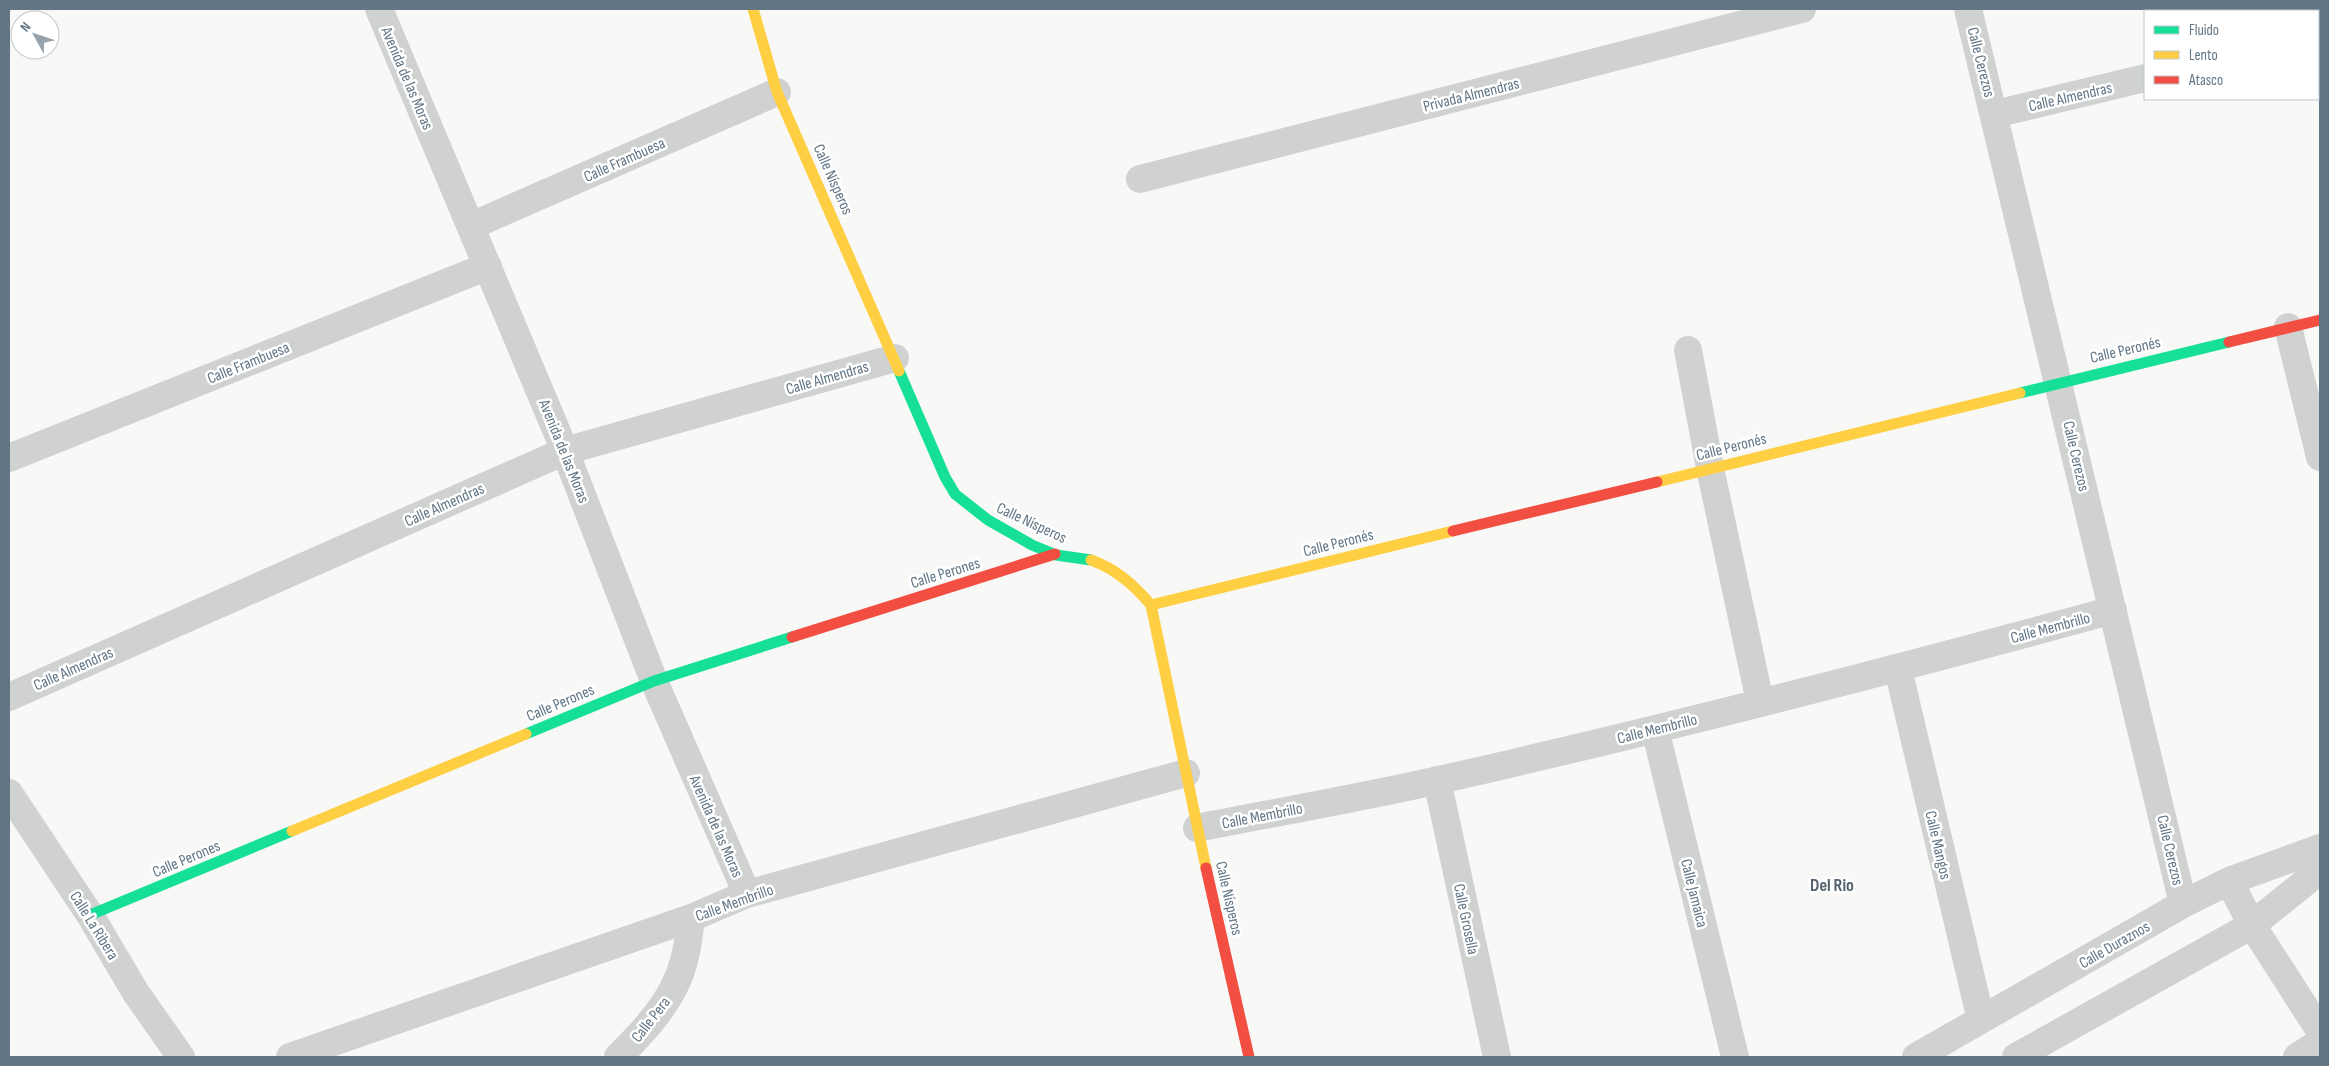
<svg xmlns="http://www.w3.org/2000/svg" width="2329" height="1066" font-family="'Sofia Sans Condensed',sans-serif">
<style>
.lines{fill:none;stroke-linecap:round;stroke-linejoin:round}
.street{stroke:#d0d2d2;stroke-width:28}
.fast{stroke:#16e098;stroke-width:11}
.slow{stroke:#ffcf43;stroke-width:11}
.jam{stroke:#f24e42;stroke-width:11}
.labels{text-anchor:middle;stroke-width:5;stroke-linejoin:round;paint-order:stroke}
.street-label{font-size:16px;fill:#617584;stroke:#fff}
.neighbourhood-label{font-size:18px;font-weight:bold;fill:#54636e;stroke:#fff}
</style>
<rect width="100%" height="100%" fill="#f8f8f7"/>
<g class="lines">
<path class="street" d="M379 9 565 451 654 681 747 894
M1968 9 2183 904
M2318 37 2320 36
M1995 114 2145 78
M1140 179 1802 9
M471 226 777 92
M2288 327 2320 457
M1688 350 1710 468 1760 702
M9 458 488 266
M1898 669 1981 1020
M9 697 565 451 895 358
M1655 729 1735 1057
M1437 780 1497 1057
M9 793 90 915 136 993 181 1057
M1197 828C1278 812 1359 798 1439 780 1665 729 1890 671 2113 610
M2229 881 2252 925 2320 1031
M290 1057 691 918 747 894 1186 773
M618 1057C644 1031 673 1001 683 964 688 949 689 933 691 918
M1916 1057 2183 904 2229 881 2320 848
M2016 1057 2252 925 2308 880 2320 866
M2297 1057 2320 1042"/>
<path class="fast" d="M899 371 945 477 955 494 988 520 1032 545 1056 555 1091 560
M2020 393 2229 342
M526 734 654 681 792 637
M90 915 292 831"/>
<path class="slow" d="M753 9 777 92 899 371
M1657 482 2020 393
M1091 560C1116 569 1134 585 1151 605L1206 868
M1151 605 1453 531
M292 831 526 734"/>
<path class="jam" d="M2229 342 2320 320
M1453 531 1657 482
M792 637 1055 554
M1206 868 1249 1057"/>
</g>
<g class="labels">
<g class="street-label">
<text transform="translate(1982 62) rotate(76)" y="6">Calle Cerezos</text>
<text transform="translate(408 78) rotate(67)" y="6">Avenida de las Moras</text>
<text transform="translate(1471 94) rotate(-14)" y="6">Privada Almendras</text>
<text transform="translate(2070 96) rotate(-13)" y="6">Calle Almendras</text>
<text transform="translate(624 159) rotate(-24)" y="6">Calle Frambuesa</text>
<text transform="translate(834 179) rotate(66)" y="6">Calle Nísperos</text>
<text transform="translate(2125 349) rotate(-13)" y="6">Calle Peronés</text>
<text transform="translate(248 362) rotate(-22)" y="6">Calle Frambuesa</text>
<text transform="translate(827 377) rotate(-16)" y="6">Calle Almendras</text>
<text transform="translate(1731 446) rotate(-14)" y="6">Calle Peronés</text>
<text transform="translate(565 451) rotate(68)" y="6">Avenida de las Moras</text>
<text transform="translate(2077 456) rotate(77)" y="6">Calle Cerezos</text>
<text transform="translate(444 504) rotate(-24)" y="6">Calle Almendras</text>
<text transform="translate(1032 522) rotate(25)" y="6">Calle Nísperos</text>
<text transform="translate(1338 542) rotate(-14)" y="6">Calle Peronés</text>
<text transform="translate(945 572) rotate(-17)" y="6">Calle Perones</text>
<text transform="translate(2050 627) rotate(-15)" y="6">Calle Membrillo</text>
<text transform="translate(73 668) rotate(-24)" y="6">Calle Almendras</text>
<text transform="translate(560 702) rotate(-23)" y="6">Calle Perones</text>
<text transform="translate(1657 728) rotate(-14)" y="6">Calle Membrillo</text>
<text transform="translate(1262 815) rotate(-11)" y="6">Calle Membrillo</text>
<text transform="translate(717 826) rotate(66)" y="6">Avenida de las Moras</text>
<text transform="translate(1939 845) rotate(77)" y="6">Calle Mangos</text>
<text transform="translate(2171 850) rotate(77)" y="6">Calle Cerezos</text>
<text transform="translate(186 858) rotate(-23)" y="6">Calle Perones</text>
<text transform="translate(1695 893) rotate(76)" y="6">Calle Jamaica</text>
<text transform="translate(1230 898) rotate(77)" y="6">Calle Nísperos</text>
<text transform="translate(734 902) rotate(-20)" y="6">Calle Membrillo</text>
<text transform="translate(1467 919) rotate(78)" y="6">Calle Grosella</text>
<text transform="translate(95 925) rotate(58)" y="6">Calle La Ribera</text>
<text transform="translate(2114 944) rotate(-30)" y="6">Calle Duraznos</text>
<text transform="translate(650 1019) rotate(-52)" y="6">Calle Pera</text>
</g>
<g class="neighbourhood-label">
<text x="1832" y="891">Del Rio</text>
</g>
</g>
<rect width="2329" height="1066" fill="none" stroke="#617584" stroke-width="20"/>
<rect x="2144" y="10" width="175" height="90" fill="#ffffff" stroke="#c0c8ce"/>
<rect x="2154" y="26" width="25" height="8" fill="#16e098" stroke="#c0c8ce"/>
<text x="2189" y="35" font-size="15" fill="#617584">Fluido</text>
<rect x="2154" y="51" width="25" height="8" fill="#ffcf43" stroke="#c0c8ce"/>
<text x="2189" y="60" font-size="15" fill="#617584">Lento</text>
<rect x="2154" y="76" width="25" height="8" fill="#f24e42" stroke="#c0c8ce"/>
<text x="2189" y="85" font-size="15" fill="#617584">Atasco</text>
<g transform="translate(35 35) rotate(310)"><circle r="24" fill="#ffffff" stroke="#c0c8ce"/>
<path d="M0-4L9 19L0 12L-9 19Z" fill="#96a3ac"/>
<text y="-8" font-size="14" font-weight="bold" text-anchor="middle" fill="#617584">N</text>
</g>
</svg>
